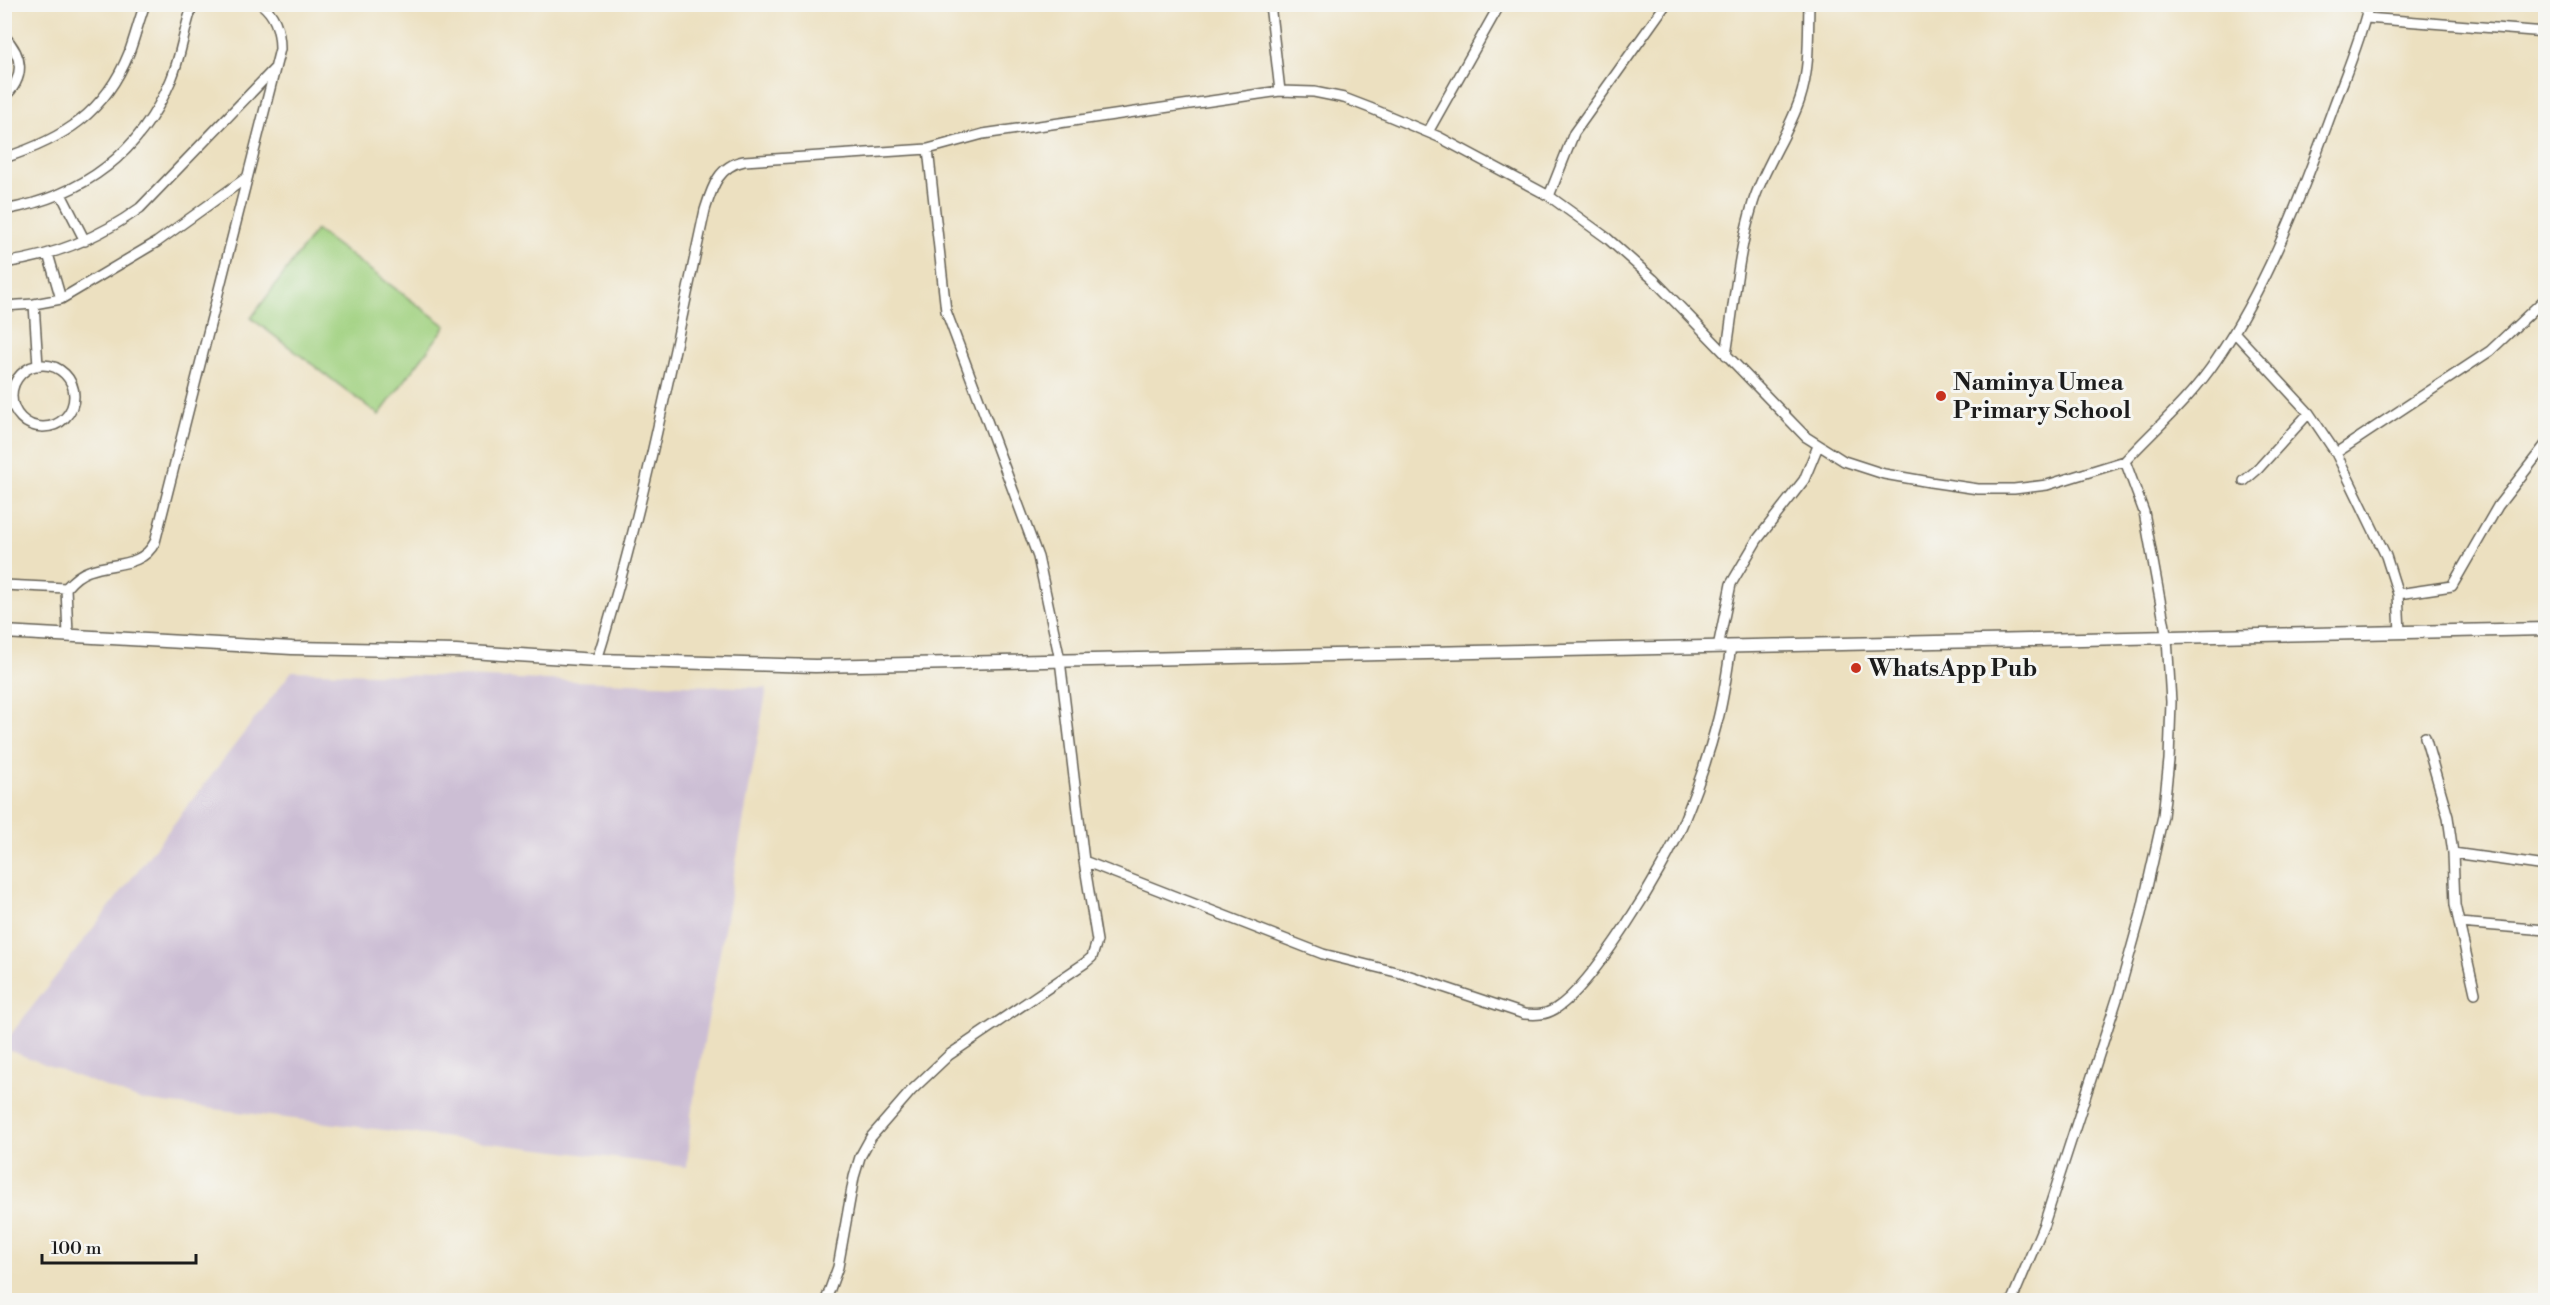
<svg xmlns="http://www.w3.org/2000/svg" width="2550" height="1305" font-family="'Libre Bodoni',serif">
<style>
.industrial{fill:#ccbed4}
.green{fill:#a0d180;stroke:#5e764e;stroke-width:1.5}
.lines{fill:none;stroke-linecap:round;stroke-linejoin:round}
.minor-casing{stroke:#656155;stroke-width:12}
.secondary-casing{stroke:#656155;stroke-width:15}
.minor{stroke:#fff;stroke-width:9}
.secondary{stroke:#fff;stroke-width:12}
.poi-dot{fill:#c8321e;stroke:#f6f6f2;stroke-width:2}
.labels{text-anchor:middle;stroke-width:6;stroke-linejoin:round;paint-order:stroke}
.poi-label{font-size:24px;font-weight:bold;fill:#1c1c1c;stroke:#f6f6f2;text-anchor:start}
</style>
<rect width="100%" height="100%" fill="#f6f6f2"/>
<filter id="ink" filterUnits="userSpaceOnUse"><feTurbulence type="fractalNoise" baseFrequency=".0167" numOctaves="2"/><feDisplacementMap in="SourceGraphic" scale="12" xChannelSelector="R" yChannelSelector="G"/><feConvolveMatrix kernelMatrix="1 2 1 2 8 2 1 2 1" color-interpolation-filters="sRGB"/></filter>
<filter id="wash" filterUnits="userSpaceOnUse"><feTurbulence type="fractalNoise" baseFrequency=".008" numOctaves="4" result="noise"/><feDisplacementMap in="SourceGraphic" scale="24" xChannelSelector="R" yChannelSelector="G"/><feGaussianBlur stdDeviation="1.35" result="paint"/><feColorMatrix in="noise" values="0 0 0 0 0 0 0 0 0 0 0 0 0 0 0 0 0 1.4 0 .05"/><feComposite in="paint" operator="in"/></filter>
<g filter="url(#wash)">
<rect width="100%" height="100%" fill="#ece0c0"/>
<path class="industrial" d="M292 671 767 688 691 1115 687 1167 140 1100 5 1049V1042Z"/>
<path class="green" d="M316 230 446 326 379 415 251 318Z"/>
</g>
<g filter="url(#ink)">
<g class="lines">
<g class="minor-casing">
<path id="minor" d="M1270 4 1280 91
M2366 18 2546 32
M4 36C23 56 26 77 4 97
M1428 132 1500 4
M4 158C63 139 105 113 129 53 135 37 139 20 145 4
M61 194 85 241
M1549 196 1574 133 1666 4
M4 210C83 196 140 154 171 80 181 56 184 29 193 4
M48 254 61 299
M4 263C54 256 100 237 140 208L275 68
M34 304 38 366
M4 306 34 304 61 299 157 242 246 178
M2234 332 2309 413 2336 453 2386 556 2398 594 2400 632
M1726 355C1734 305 1738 252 1753 203 1764 167 1788 135 1800 99 1810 69 1808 36 1809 4
M12 396a31 31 0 1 1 62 0a31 31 0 1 1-62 0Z
M2336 453 2490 351 2546 298
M2244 481 2258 469 2309 413
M4 585 66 588
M2398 594 2452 586 2498 506 2546 444
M68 635 66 588C72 581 79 574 89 571 113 562 142 568 155 542L280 49C280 32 276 15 261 4
M1718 647 1731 584 1757 540 1804 480 1818 446
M597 660C643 513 672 361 705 210 712 188 718 166 744 161L928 149 983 134 1280 91 1314 92 1344 98 1370 108 1439 137 1549 196 1607 238 1653 279 1806 437 1844 461 1884 474 1930 482 1978 489H2014L2047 485 2125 461
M2425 737 2448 817 2453 853 2455 905 2475 993
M2453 853 2546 866
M1084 861 1323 954 1404 974 1524 1014C1536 1015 1545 1015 1555 1009 1593 986 1666 866 1683 823 1697 789 1709 754 1718 719 1724 696 1727 671 1731 647
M2459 923 2546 930
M826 1300 838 1267 854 1177 860 1157 871 1137 911 1091 949 1055 1085 963 1092 957 1097 941 1084 861 1060 660 1038 557 946 311 928 149
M2012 1300 2044 1224 2118 996 2141 914 2163 816 2169 760 2171 702 2167 638 2144 512 2125 461C2156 428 2192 397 2217 359 2269 282 2303 191 2335 103 2347 71 2361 38 2369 4"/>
</g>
<g class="secondary-casing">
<path id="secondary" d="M4 632 292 648 456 651 597 660 815 666 2546 629"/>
</g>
<use href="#minor" class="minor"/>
<use href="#secondary" class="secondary"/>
</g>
</g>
<g class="poi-dot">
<circle cx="1941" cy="396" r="6"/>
<circle cx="1856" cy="668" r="6"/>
</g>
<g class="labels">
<g class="poi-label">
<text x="1953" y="390">Naminya Umea<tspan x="1953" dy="28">Primary School</tspan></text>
<text x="1868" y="676">WhatsApp Pub</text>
</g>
</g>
<rect width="2550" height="1305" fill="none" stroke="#f6f6f2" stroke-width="24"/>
<path d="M42 1254v9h154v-9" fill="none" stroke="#1c1c1c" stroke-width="3"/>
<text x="51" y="1254" font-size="18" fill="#1c1c1c" stroke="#f6f6f2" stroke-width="4.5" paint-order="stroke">100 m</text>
</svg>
